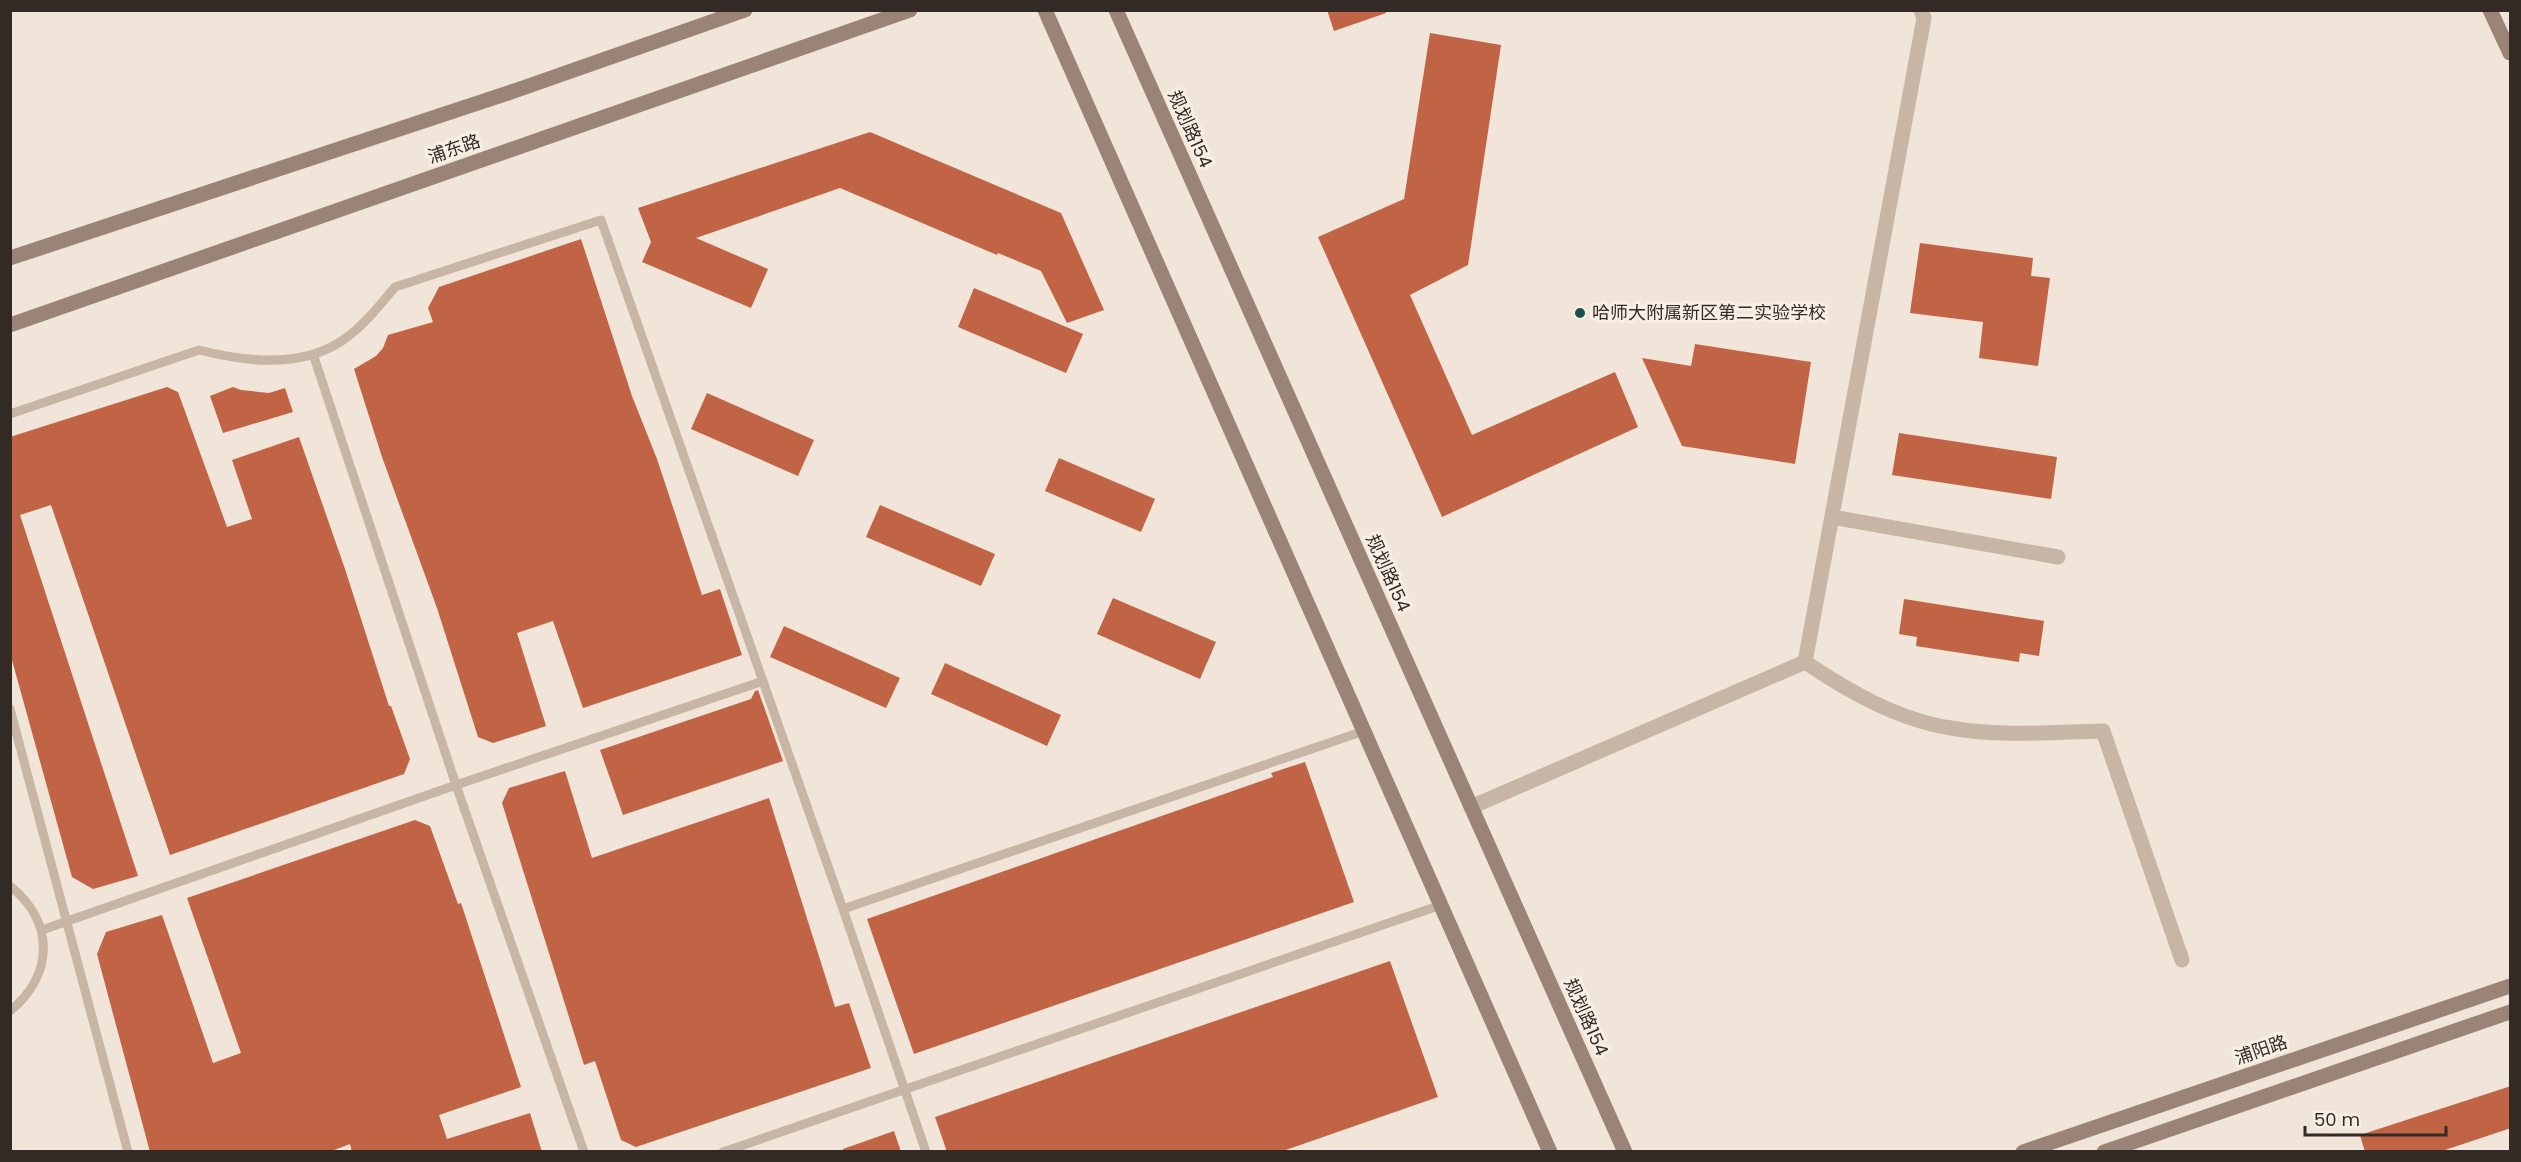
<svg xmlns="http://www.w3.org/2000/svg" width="2521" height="1162" font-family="Poppins,'Noto Sans SC',sans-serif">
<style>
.building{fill:#c16445}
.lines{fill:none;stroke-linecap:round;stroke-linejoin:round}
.lane{stroke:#c7b5a5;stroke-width:9}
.street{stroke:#c7b5a5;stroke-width:15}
.secondary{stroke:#9a8477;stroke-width:15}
.poi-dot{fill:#1d4f53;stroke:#f8efe4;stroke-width:2}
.labels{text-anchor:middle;stroke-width:6;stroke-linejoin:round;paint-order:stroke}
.street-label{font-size:18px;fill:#332a26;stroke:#f8efe4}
.poi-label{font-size:18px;fill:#332a26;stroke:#f8efe4;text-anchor:start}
</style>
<rect width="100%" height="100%" fill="#f0e5d8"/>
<path class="building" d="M1327 10H1386V13L1334 31Z
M1430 33 1501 45 1468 265 1410 295 1472 435 1615 372 1638 427 1442 517 1318 237 1404 199Z
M870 132 1061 213 1104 310 1067 323 1041 271 998 253 997 255 840 188 696 238 768 269 751 308 642 262 651 242 638 208Z
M581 239 632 396 657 459 702 595 720 589 742 655 583 708 553 621 517 633 546 726 493 743 478 737 437 608 382 457 354 369 376 356 383 348 388 335 433 322 428 308 439 287Z
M1920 243 2033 258 2031 276 2050 278 2038 366 1979 358 1983 322 1910 313Z
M974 288 1083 334 1066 373 958 327Z
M1695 344 1811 362 1795 464 1682 446 1642 358 1691 366Z
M167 387 178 392 227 527 252 519 232 460 299 437 345 569 389 706H391L410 759 404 774 170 855 51 505 20 515 138 876 93 889 72 877 10 653V437Z
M233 387 241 390 269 393 285 388 293 412 223 433 210 396Z
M707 393 814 440 798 476 691 429Z
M1899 433 2057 457 2051 499 1892 475Z
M1059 458 1155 499 1141 532 1045 491Z
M880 505 995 554 981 586 866 537Z
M1113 598 1216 642 1200 679 1097 634Z
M1904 599 2044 621 2039 656 2020 653 2019 662 1916 646 1917 637 1899 634Z
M784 626 900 678 886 708 770 657Z
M945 663 1061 715 1047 746 931 694Z
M758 690 783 761 623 815 600 750 751 699 755 691Z
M1305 762 1354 902 914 1054 867 919 1273 777 1271 773Z
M565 771 592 858 769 798 835 1007 849 1003 871 1068 636 1147 621 1140 595 1061 584 1065 502 803 509 788Z
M415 820 430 826 458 904 461 903 521 1087 439 1115 447 1139 530 1113 542 1152H352L350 1144 329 1152H150L97 954 106 932 162 915 213 1063 241 1053 187 898Z
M1390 961 1438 1097 1280 1152H947L935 1117Z
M2511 1086V1128L2439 1152H2365L2360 1135Z
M894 1131 901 1152H843V1149Z"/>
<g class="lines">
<path class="lane" d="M313 354 456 785 763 681
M10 414 199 350C242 361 294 368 335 345 359 332 378 307 395 287L601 220 843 909
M10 709 128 1152
M10 886C55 922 54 975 10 1011
M42 930 456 785 584 1152
M723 1152 1441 905
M926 1152 843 909 1364 731"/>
<path class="street" d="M1832 517 2058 557
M1805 662C1848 691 1898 720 1951 728 2001 737 2053 732 2103 731L2182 960
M1471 807 1805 662 1924 18 1921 10"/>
<path class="secondary" d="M1045 10 1550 1152
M1116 10 1625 1152
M2490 10 2510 53
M10 258 517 90 745 10
M10 325 910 10
M2023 1152 2510 986
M2104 1152 2510 1012"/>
</g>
<circle class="poi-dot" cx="1580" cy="313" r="6"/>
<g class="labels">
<g class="street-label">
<text transform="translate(1190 129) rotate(66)" y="6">规划路154</text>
<text transform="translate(454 149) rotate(-19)" y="6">浦东路</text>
<text transform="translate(1388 573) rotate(66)" y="6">规划路154</text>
<text transform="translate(1586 1017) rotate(66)" y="6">规划路154</text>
<text transform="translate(2261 1050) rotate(-19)" y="6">浦阳路</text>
</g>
<g class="poi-label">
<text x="1592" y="319">哈师大附属新区第二实验学校</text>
</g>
</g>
<rect width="2521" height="1162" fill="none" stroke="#332a26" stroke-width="24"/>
<path d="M2305 1126v9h141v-9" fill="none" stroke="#332a26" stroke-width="3"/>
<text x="2314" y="1126" font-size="18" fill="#332a26" stroke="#f8efe4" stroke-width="4.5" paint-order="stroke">50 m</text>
</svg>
